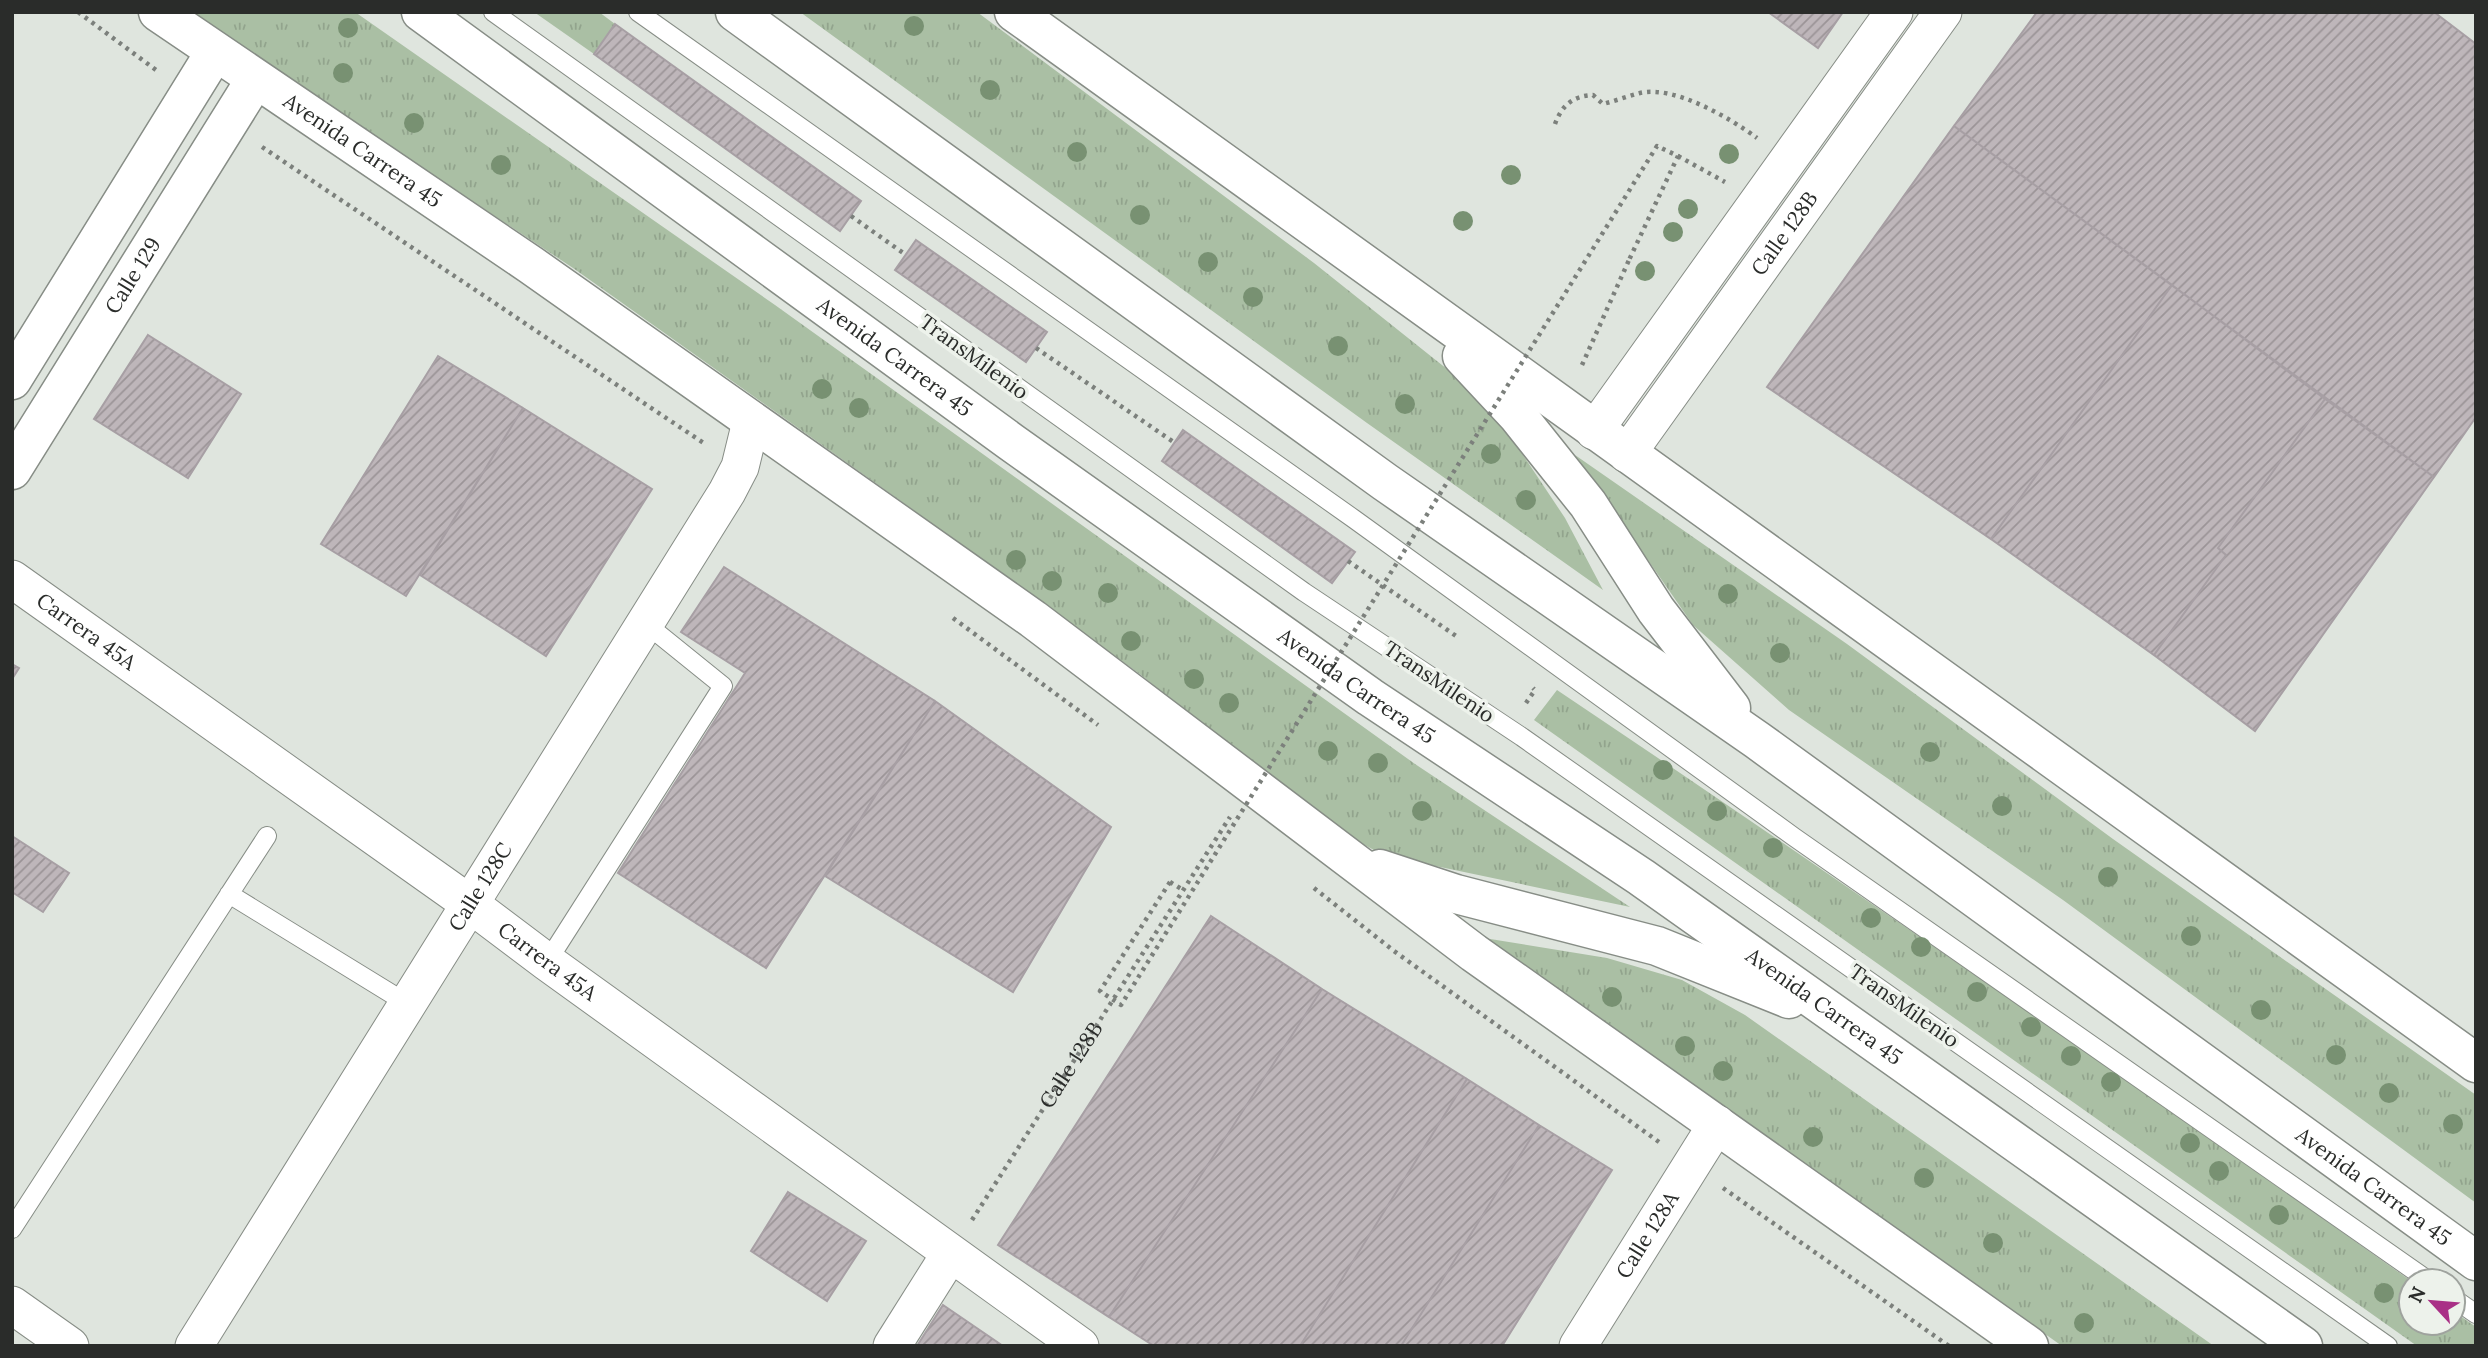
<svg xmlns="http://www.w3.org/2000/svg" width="2488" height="1358" font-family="Lora,serif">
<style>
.grass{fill:url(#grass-tufts)}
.building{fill:url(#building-hatch);stroke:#a79fa4;stroke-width:2}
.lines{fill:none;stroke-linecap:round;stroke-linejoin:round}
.service-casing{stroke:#878d86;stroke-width:20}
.minor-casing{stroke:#878d86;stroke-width:39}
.secondary-casing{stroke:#878d86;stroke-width:41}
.trunk-casing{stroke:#878d86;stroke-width:41}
.path{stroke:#7c807c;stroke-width:4.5;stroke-dasharray:3.5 5;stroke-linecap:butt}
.service{stroke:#fff;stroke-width:18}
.minor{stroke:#fff;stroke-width:37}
.secondary{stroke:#fff;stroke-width:38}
.trunk{stroke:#fff;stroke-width:38}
.path-bridge{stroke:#7c807c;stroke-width:4.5;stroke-dasharray:3.5 5;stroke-linecap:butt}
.tree{fill:#789172}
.labels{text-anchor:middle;stroke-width:7;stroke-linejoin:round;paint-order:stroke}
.street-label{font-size:21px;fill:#2a2c2a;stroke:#edf2eb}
</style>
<defs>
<pattern id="grass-tufts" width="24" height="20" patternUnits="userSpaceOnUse" patternTransform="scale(1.75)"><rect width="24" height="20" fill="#aabfa4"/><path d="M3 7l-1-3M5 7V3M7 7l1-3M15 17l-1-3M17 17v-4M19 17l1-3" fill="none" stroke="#92a48d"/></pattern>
<pattern id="building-hatch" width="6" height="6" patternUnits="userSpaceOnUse" patternTransform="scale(1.75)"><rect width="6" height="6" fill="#beb6ba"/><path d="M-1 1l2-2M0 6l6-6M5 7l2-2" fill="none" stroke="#9b9497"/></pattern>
</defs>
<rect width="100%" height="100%" fill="#dfe5de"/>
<path class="grass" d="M194 12H355L775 305 1415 764 1630 907 1383 855 1321 821 1141 675 898 499 573 268 251 54Z
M534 12H599L615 24 594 54Z
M800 12H977L1314 263 1457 377 1513 440 1565 518 1603 590 1367 423Z
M1575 455 1847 644 2113 839 2476 1095V1203L2063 900 1789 710 1693 625Z
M1557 690C1845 883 2129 1081 2411 1281V1323H2453V1311L2476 1327V1346H2417L1534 720Z
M1484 938 1607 958 1682 980 1745 1015 2214 1346H2062Z"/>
<path class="building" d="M1768 12H1843L1818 48Z
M2037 12H2434L2476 44V417L2434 477 1954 126Z
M615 24 861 201 840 231 594 54Z
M1954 126 2172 285 1991 539 1767 387Z
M916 240 1047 332 1026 362 895 270Z
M2172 285 2325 399 2218 548 2226 555 2154 655 1991 539Z
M148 335 241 394 188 478 94 419Z
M438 356 523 408 406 596 321 544Z
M2325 399 2434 477 2255 731 2154 655 2226 555 2218 548Z
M523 408 652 489 546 656 420 575Z
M1183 430 1355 552 1332 583 1162 461Z
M724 567 935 701 766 968 618 873 745 673 681 632Z
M12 664 19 668 12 679Z
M935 701 1111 827 1013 992 825 876Z
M12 836 69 873 43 912 12 892Z
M1211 916 1322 989 1109 1317 998 1245Z
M1322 989 1467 1079 1300 1346H1154L1109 1317Z
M1467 1079 1539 1125 1401 1346H1300Z
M1539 1125 1612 1170 1502 1346H1401Z
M788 1192 866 1241 827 1301 751 1251Z
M943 1305 1003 1346H917Z"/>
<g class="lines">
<g class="service-casing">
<path id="service" d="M493 12 1304 592 1522 737 2388 1346
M638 12 1354 519 1794 837 2429 1281
M229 894 408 1004
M547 962 723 686 645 623
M12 1229 267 836
M2453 1298 2476 1314"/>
</g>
<g class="minor-casing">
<g id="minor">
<path d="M1594 431 1894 12"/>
<path id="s2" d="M1627 454 1943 12"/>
<path id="s3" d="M12 579 470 904 547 962 1080 1346"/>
<path d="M12 1305 70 1346"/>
<path id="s4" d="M194 1346 727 492 740 467 751 422"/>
<path d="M892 1346 950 1254"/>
<path id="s5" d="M1578 1346 1717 1124"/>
</g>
</g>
<g class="secondary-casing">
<g id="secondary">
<path d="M12 380 215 52"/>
<path id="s6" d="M12 470 255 80"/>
</g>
</g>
<g class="trunk-casing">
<g id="trunk">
<path id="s7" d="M158 12 531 265 1033 619 1474 953 2029 1346"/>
<path id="s8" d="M421 12 1011 442 1370 697 1641 877 2303 1346"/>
<path id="s9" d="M735 12 1385 482 1757 740 2476 1261"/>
<path d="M1014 12C1501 363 1989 711 2476 1063"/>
<path d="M1462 356 1517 415 1588 504 1656 610 1731 708"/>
<path d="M1380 869 1456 894 1657 946 1789 999"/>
</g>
</g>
<g class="path">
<path d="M78 12 156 70"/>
<path d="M1555 124C1562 105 1573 96 1593 95L1603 104C1615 101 1628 96 1640 93 1674 85 1730 118 1757 138"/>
<path d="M262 147 705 444"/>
<path d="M1678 156 1725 182"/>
<path d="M851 216 906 255"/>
<path d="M1036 348 1175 443"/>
<path d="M1582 365 1629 260"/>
<path d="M1348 561 1456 636"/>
<path d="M953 618 1098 725"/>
<path d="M1526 703 1535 690 1533 688"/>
<path d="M1170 882 1183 890"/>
<path d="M1314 888 1394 951 1659 1142"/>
<path d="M1723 1188 1949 1346"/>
<path id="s1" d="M972 1220 1230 817"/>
</g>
<use href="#service" class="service"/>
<use href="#minor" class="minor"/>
<use href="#secondary" class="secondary"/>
<use href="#trunk" class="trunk"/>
<path class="path-bridge" d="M1170 882 1100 991 1121 1005 1657 146 1678 156 1629 260"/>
</g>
<g class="tree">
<circle cx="914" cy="26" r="10"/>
<circle cx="348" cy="28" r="10"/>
<circle cx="343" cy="73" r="10"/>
<circle cx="990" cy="90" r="10"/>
<circle cx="414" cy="123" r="10"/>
<circle cx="1077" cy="152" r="10"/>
<circle cx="1729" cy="154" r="10"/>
<circle cx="501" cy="165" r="10"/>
<circle cx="1511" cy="175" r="10"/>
<circle cx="1688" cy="209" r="10"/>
<circle cx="1140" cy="215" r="10"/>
<circle cx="1463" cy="221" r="10"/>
<circle cx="1673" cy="232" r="10"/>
<circle cx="1208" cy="262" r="10"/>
<circle cx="1645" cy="271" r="10"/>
<circle cx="1253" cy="297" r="10"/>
<circle cx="1338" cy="346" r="10"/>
<circle cx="822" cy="389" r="10"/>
<circle cx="1405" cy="404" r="10"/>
<circle cx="859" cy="408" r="10"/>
<circle cx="1491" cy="454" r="10"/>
<circle cx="1526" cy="500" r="10"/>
<circle cx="1016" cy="560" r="10"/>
<circle cx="1052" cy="581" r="10"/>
<circle cx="1108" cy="593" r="10"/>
<circle cx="1728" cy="594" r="10"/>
<circle cx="1131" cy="641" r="10"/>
<circle cx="1780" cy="653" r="10"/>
<circle cx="1194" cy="679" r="10"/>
<circle cx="1229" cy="703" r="10"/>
<circle cx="1328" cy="751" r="10"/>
<circle cx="1930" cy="752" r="10"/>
<circle cx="1378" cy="763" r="10"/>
<circle cx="1663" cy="770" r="10"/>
<circle cx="2002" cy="806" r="10"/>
<circle cx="1422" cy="811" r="10"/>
<circle cx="1717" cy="811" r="10"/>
<circle cx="1773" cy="848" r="10"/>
<circle cx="2108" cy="877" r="10"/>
<circle cx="1871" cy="918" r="10"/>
<circle cx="2191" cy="936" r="10"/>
<circle cx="1921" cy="947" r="10"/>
<circle cx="1977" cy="992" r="10"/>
<circle cx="1612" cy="997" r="10"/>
<circle cx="2261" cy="1010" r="10"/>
<circle cx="2031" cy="1027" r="10"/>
<circle cx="1685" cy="1046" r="10"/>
<circle cx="2336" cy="1055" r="10"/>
<circle cx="2071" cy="1056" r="10"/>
<circle cx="1723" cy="1071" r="10"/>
<circle cx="2111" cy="1082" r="10"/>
<circle cx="2389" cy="1093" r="10"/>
<circle cx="2453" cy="1124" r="10"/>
<circle cx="1813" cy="1137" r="10"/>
<circle cx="2190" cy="1143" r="10"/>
<circle cx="2219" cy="1171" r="10"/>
<circle cx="1924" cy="1178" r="10"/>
<circle cx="2279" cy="1215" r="10"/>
<circle cx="1993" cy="1243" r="10"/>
<circle cx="2384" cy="1293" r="10"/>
<circle cx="2084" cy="1323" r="10"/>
</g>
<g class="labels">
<g class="street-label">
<text dy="7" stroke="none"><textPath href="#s7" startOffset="247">Avenida Carrera 45</textPath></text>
<text dy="7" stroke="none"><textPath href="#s2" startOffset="271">Calle 128B</textPath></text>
<text dy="7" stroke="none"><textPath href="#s6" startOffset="229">Calle 129</textPath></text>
<text transform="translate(974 357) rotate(36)" y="7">TransMilenio</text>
<text dy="7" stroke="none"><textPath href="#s8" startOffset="586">Avenida Carrera 45</textPath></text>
<text dy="7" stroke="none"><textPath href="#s3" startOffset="91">Carrera 45A</textPath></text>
<text transform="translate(1439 682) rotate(34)" y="7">TransMilenio</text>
<text dy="7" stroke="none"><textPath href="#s8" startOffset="1153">Avenida Carrera 45</textPath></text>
<text dy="7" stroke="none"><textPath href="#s4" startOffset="541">Calle 128C</textPath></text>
<text dy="7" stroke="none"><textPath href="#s3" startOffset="658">Carrera 45A</textPath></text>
<text dy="7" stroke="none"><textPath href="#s8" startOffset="1720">Avenida Carrera 45</textPath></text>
<text transform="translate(1904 1006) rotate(35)" y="7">TransMilenio</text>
<text dy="7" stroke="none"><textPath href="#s1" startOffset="184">Calle 128B</textPath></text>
<text dy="7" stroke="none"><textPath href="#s9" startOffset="2016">Avenida Carrera 45</textPath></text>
<text dy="7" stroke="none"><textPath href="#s5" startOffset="131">Calle 128A</textPath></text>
</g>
</g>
<rect width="2488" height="1358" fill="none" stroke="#2a2c2a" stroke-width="28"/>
<g transform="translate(2432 1302) rotate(296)"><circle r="33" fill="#edf2eb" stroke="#9fa39e" stroke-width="2"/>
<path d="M0-5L12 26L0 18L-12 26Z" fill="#a93086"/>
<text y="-10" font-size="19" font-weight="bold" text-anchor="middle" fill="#2a2c2a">N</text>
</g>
</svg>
